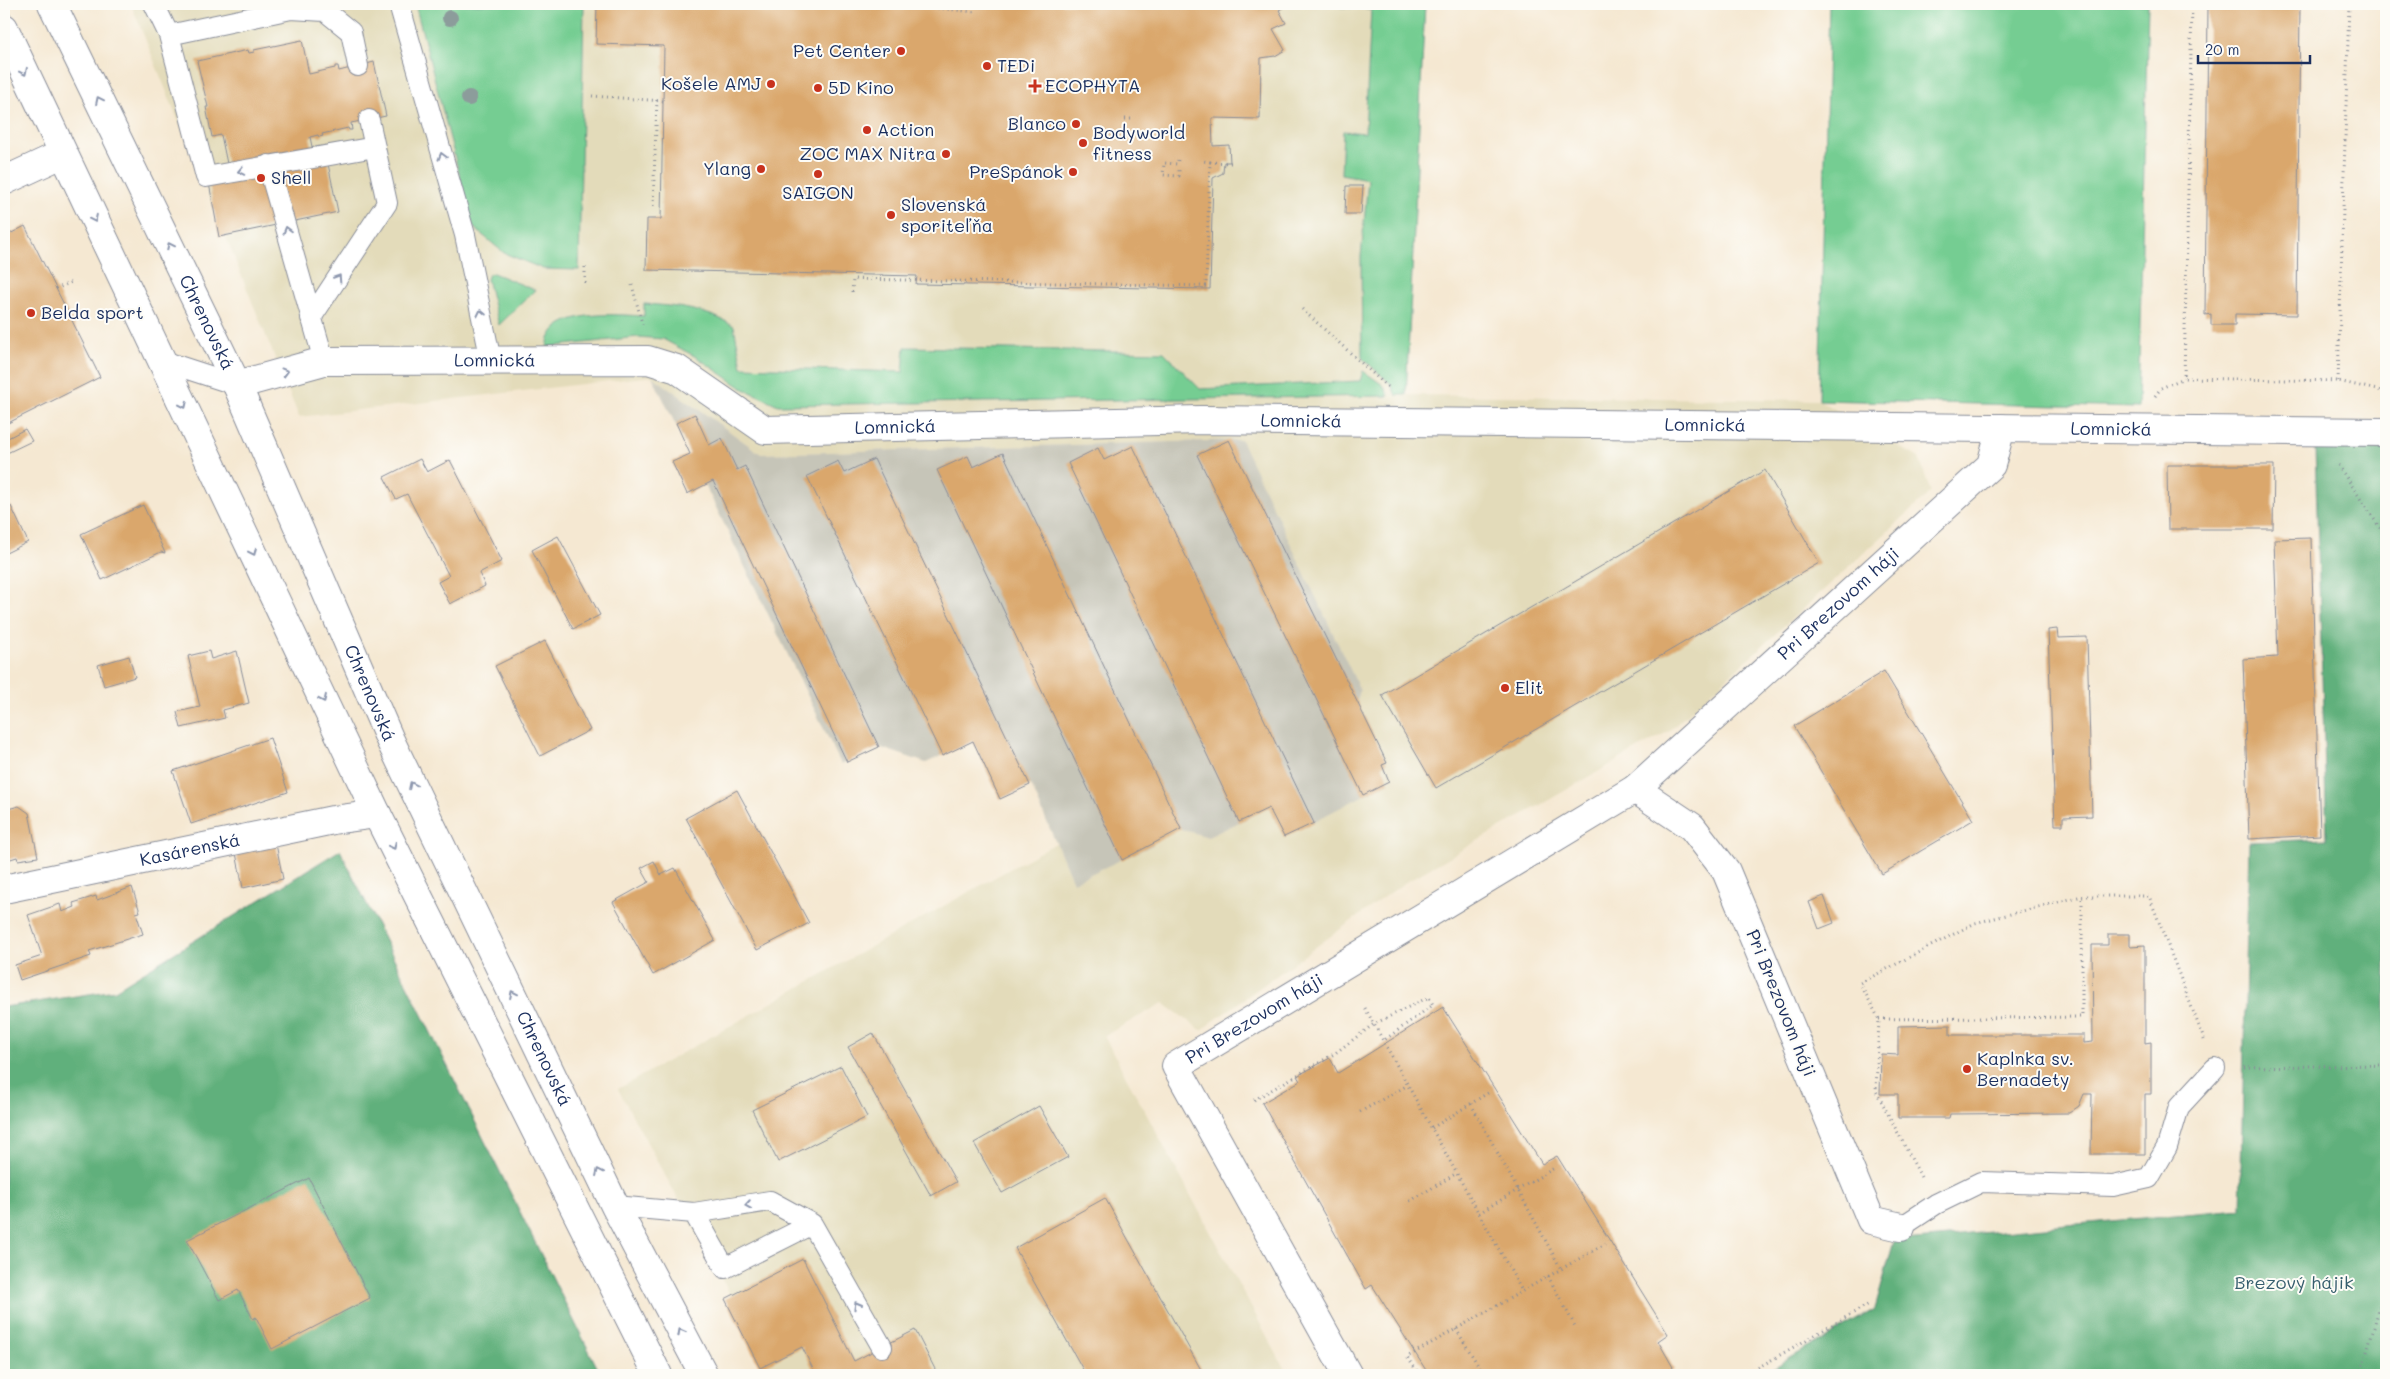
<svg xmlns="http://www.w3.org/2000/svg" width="2390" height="1379" font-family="Mali,sans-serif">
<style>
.built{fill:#e3dbba}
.industrial{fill:#c6c5b8}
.green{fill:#75cd92;stroke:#487e78}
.forest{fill:#60b07c;stroke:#3e706d}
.building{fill:#daa76c}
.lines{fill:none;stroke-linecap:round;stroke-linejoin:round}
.service-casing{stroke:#888c98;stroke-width:22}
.minor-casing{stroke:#888c98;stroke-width:30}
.primary-casing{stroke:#888c98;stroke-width:30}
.path{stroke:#888c98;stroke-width:3;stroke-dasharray:1 4;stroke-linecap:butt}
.service{stroke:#fff;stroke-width:20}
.minor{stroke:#fff;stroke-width:28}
.primary{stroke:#fff;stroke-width:28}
.tree{fill:#8c9c9b}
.oneway{stroke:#8d97ae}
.poi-dot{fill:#c8321e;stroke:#fdfcf7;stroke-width:2}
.labels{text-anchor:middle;stroke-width:4;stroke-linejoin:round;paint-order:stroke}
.poi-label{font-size:18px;fill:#1b2f5e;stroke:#fdfcf7;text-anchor:start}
.street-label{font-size:18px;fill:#1b2f5e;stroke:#fdfcf7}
.park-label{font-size:18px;fill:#365e6e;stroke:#fdfcf7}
</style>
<rect width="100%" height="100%" fill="#fdfcf7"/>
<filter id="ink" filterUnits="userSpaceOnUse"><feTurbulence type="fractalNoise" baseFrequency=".02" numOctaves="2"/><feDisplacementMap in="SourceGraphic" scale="10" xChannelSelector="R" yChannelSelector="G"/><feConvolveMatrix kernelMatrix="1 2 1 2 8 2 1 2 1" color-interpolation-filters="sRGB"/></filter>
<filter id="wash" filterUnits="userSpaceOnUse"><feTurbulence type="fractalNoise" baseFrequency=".0096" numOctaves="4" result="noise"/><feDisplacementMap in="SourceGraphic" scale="20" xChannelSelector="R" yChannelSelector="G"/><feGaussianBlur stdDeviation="1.12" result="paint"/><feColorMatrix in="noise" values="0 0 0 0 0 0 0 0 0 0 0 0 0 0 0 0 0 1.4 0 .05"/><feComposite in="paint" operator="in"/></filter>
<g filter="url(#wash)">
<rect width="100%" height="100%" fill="#f5e8d2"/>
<path class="built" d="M131 4H1425L1406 395 1819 400 1919 458 1931 492 1669 731 1404 883 1201 1030 1163 1003 1104 1036 1288 1375H774L618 1089 1056 843 1073 882 1152 845 1151 843 1181 829 1208 837 1269 808 1363 795 1389 782 1382 765 1387 762 1357 701 1360 690 1240 440 761 454 652 376 299 417Z"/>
<path class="industrial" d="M652 376 761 454 1241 440 1360 690 1357 701 1387 763 1382 765 1389 782 1284 837 1269 808 1208 837 1181 829 1152 843 1153 845 1073 882 1031 785 1000 799 973 741 926 763 879 747 841 764Z"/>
<path class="green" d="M415 4H584L579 270 543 269 504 253 473 227Z
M1340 4H1425L1406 395H1396L1390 383 1362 358 1361 257 1368 179 1341 174 1343 131 1365 133 1371 9 1340 7Z
M1829 4H2148L2138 408 1819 400Z
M493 273 535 290 499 325 487 279 489 274Z
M644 304C676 306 706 309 734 326L742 367 903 372 905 347 1164 352 1200 389 1360 381 1363 371 1383 385 1389 396 778 405 742 388 698 358 663 339 638 337 547 347C551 307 616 315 644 316Z"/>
<path class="forest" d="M2315 448 2386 449V1375H1761L1875 1309 1894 1241 2240 1209 2249 842 2327 839Z
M340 850 601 1375H4V1007L115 990Z"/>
<g id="blocks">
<path class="building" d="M597 4H1283L1284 7 1279 10 1286 23 1273 29 1285 50 1275 56 1261 58 1260 119 1212 118 1213 146 1229 145 1230 162H1224L1223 173 1213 178 1210 289 916 284 917 276 646 270 647 219H661L664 46 596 44Z
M2208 4H2300L2297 315 2235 314V325H2211V314L2205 315Z
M302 40 309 74 335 68V66H338L339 71 374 62 386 116 351 123 352 130H349L348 128 322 134 323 136 319 137 318 135 310 137 315 161 327 159 338 212 219 237 209 183 230 178 221 135 212 137 206 107H208L197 61 248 50 249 53 254 52V50Z
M1346 186H1363L1361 214H1345Z
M25 226 100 377 4 425V237Z
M695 414 709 445 722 438 737 470 745 466 879 747 847 762 713 481 687 494 672 462 690 454 676 423Z
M25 429 32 441 7 453 4 446V440Z
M1229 440 1387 763 1382 765 1389 782 1363 795 1197 455Z
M1133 446 1314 823 1284 837 1269 808 1239 822 1068 463 1098 448 1104 460Z
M1003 453 1181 829 1122 860 937 470 968 456 973 467Z
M420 459 427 472 450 460 502 561 479 573 485 586 450 604 438 582 449 576 411 502 407 494 396 499 384 477Z
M874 459 1030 785 1000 799 973 741 942 756 807 476 838 461 844 473Z
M2167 465H2274L2273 529H2168Z
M1765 470 1819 563 1436 788 1382 695Z
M143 505 165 553 161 552 102 580 81 534Z
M11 506 28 542 4 554V509Z
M558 536 600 615 573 629 532 550Z
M2311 538 2320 835 2249 839 2243 659 2278 657 2274 539Z
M2057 629 2058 638 2087 637 2092 816 2063 817V825H2055L2048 630Z
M545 641 590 730 540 756 495 666Z
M209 651 211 659 237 651 249 703 223 710 225 718 181 728 177 712 200 707 188 656Z
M129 656 135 677 104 686 98 665Z
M1884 671 1973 820 1882 874 1794 726Z
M270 738 288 792 191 824 173 771Z
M737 790 809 923 757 950 686 818Z
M19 806 29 813 38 857 18 860 17 857 4 861V810Z
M276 844 283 879 243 888 236 853Z
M654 861 661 875 675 868 715 940 653 975 613 902 649 882 641 868Z
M132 887 140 912 136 913 143 934 89 951 91 956 20 980 15 965 42 956 28 915 60 904 62 912 75 907 73 903 96 896 97 900Z
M1824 896 1834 923 1819 929 1809 902Z
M2108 934H2130V946L2145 945V1043L2151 1042V1094H2145V1154H2091L2092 1094H2084L2079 1106 2069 1113 1950 1114 1949 1118H1898V1094H1880L1881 1054 1898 1055V1026L1950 1025V1035H2084V1043L2093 1042 2092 945H2108Z
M1443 1007 1542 1164 1557 1156 1668 1334 1658 1341 1674 1369 1663 1375H1429L1372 1285 1366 1289 1262 1103 1300 1081 1297 1076 1330 1058 1338 1073Z
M873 1033 956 1182 931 1196 848 1047Z
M841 1066 867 1117 778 1162 752 1110Z
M1039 1106 1068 1157 1002 1193 974 1143Z
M309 1178 370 1298 272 1349 256 1317 253 1319 238 1290 219 1300 187 1240Z
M1105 1198 1204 1375H1086L1015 1248Z
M803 1259 854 1361 915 1330 938 1375H816L802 1347 760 1368 725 1299Z"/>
</g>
</g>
<g filter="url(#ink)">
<use href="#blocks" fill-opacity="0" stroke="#888c98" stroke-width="1"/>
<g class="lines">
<g class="service-casing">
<path id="service" d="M154 4 169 35 206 177 375 147
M399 4 465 235 491 361
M169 35 291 9 325 11 351 32 358 66
M268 165 324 361
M311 318 387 203 369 120
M163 361 237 385
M615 1206 694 1213 770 1201 812 1224 882 1347
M694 1213 725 1268 812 1224
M1901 1227 1936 1204 1981 1182 2113 1186 2149 1178 2167 1147 2179 1107 2215 1068"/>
</g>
<g class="minor-casing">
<g id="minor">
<path d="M4 181 62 154"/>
<path id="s1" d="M237 385 324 361 648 360 677 369 765 430 1201 420 2386 432"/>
<path id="s2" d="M4 889 333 820 377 814"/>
<path id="s3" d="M1901 1227 1871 1220 1726 871 1692 827 1635 789 1991 465 2001 428"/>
<path id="s4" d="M1348 1375 1176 1066 1635 789"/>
</g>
</g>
<g class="primary-casing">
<g id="primary">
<path id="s5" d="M52 4 237 385 390 740 615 1206 704 1375"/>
<path d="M4 28 377 814 658 1375"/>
</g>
</g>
<path class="path" d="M898 4 975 12
M2192 4 2184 378 2338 381 2386 392
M592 96 663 101
M1125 119H1134
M1178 160 1177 164 1164 163 1163 175 1179 176V167
M1210 162 1231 163
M653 206 657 100
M585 267V285
M632 285 643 327
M56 289 74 281
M852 292 853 279 1206 286 1210 162 1203 161
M1302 309 1390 389
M2338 381 2349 4
M2155 396 2161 388 2184 378
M2338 465 2386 537
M1365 1008 1522 1291
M1879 1019 2082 1017V896
M2244 1067 2386 1065
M1254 1100 1334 1054 1374 1024 1429 997 1433 1005 1383 1041
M1471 1104 1561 1269
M1360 1112 1408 1085
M1432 1128 1491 1091
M1921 1177 1876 1091 1879 1019 1860 983 1975 923 2082 896H2149L2205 1042
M1410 1201 1457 1173
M1479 1213 1556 1167
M1548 1276 1576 1328
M1456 1329 1484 1375
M1420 1375 1407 1357 1605 1244
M1745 1375 1869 1304
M2360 1375 2386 1285"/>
<use href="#service" class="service"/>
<use href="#minor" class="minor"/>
<use href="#primary" class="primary"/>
</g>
<g class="tree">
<circle cx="450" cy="18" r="8"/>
<circle cx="469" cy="98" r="8"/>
</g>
<defs><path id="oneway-chevron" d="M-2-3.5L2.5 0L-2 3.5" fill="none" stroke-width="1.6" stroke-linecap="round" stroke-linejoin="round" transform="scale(1.25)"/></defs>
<g class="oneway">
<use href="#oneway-chevron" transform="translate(24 72) rotate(65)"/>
<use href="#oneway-chevron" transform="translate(99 100) rotate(-116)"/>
<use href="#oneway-chevron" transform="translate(442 156) rotate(-106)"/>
<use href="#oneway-chevron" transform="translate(241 171) rotate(169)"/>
<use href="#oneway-chevron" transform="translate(94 219) rotate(64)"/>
<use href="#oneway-chevron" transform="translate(287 230) rotate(-106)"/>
<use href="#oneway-chevron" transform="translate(170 246) rotate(-116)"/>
<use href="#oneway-chevron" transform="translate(338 278) rotate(-57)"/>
<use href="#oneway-chevron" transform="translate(481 313) rotate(-102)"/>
<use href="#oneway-chevron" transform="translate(285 372) rotate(-15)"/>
<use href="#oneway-chevron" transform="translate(184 405) rotate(65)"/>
<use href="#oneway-chevron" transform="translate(253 552) rotate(65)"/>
<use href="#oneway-chevron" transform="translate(323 699) rotate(65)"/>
<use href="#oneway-chevron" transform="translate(412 785) rotate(-116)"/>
<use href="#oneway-chevron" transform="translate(393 846) rotate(63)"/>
<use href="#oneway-chevron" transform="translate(513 994) rotate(-116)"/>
<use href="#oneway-chevron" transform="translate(599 1172) rotate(-115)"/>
<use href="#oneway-chevron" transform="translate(748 1205) rotate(171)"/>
<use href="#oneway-chevron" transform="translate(857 1305) rotate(-120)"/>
<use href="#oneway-chevron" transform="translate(681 1332) rotate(-118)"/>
</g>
</g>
<g class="poi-dot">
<circle cx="901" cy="51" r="5"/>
<circle cx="987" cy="66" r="5"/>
<circle cx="771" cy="84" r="5"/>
<path d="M1032.5 78.5h5v5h5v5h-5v5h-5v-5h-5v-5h5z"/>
<circle cx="818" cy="88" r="5"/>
<circle cx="1076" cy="124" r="5"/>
<circle cx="867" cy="130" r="5"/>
<circle cx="1083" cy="143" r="5"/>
<circle cx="946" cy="154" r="5"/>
<circle cx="761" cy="169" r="5"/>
<circle cx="1073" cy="172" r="5"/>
<circle cx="818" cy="174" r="5"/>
<circle cx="261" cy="178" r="5"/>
<circle cx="891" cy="215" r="5"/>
<circle cx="31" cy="313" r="5"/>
<circle cx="1505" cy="688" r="5"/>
<circle cx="1967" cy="1069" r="5"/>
</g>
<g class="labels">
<g class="poi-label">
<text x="891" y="57" text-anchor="end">Pet Center</text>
<text x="997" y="72">TEDi</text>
<text x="761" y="90" text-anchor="end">Košele AMJ</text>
<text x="1045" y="92">ECOPHYTA</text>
<text x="828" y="94">5D Kino</text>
<text x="1066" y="130" text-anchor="end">Blanco</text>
<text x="877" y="136">Action</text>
<text x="1093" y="139">Bodyworld<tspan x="1093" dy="21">fitness</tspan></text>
<text x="936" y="160" text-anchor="end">ZOC MAX Nitra</text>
<text x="751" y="175" text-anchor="end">Ylang</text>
<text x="1063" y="178" text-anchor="end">PreSpánok</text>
<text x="271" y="184">Shell</text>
<text x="818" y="199" text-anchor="middle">SAIGON</text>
<text x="901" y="211">Slovenská<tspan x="901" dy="21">sporiteľňa</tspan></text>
<text x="41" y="319">Belda sport</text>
<text x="1515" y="694">Elit</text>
<text x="1977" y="1065">Kaplnka sv.<tspan x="1977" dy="21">Bernadety</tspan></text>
</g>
<g class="street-label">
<text dy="6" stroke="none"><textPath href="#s5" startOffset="354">Chrenovská</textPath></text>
<text dy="6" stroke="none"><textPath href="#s1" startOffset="261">Lomnická</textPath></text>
<text dy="6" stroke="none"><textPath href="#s1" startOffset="1088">Lomnická</textPath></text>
<text dy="6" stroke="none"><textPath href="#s1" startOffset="1492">Lomnická</textPath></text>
<text dy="6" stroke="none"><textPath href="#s1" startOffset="682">Lomnická</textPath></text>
<text dy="6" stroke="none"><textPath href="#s1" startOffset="1898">Lomnická</textPath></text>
<text dy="6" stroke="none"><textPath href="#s3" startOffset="808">Pri Brezovom háji</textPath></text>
<text dy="6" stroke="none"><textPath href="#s5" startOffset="759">Chrenovská</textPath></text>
<text dy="6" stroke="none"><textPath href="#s2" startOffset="190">Kasárenská</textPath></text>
<text transform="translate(1781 1003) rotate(68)" y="6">Pri Brezovom háji</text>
<text dy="6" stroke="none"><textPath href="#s4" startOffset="445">Pri Brezovom háji</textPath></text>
<text dy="6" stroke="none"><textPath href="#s5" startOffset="1164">Chrenovská</textPath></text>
</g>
<g class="park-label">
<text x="2294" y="1289">Brezový hájik</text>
</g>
</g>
<rect width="2390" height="1379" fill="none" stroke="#fdfcf7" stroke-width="20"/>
<path d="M2198 55v8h112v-8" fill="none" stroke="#1b2f5e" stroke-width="2.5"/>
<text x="2205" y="55" font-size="15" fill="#1b2f5e" stroke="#fdfcf7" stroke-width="4" paint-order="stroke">20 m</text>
</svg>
